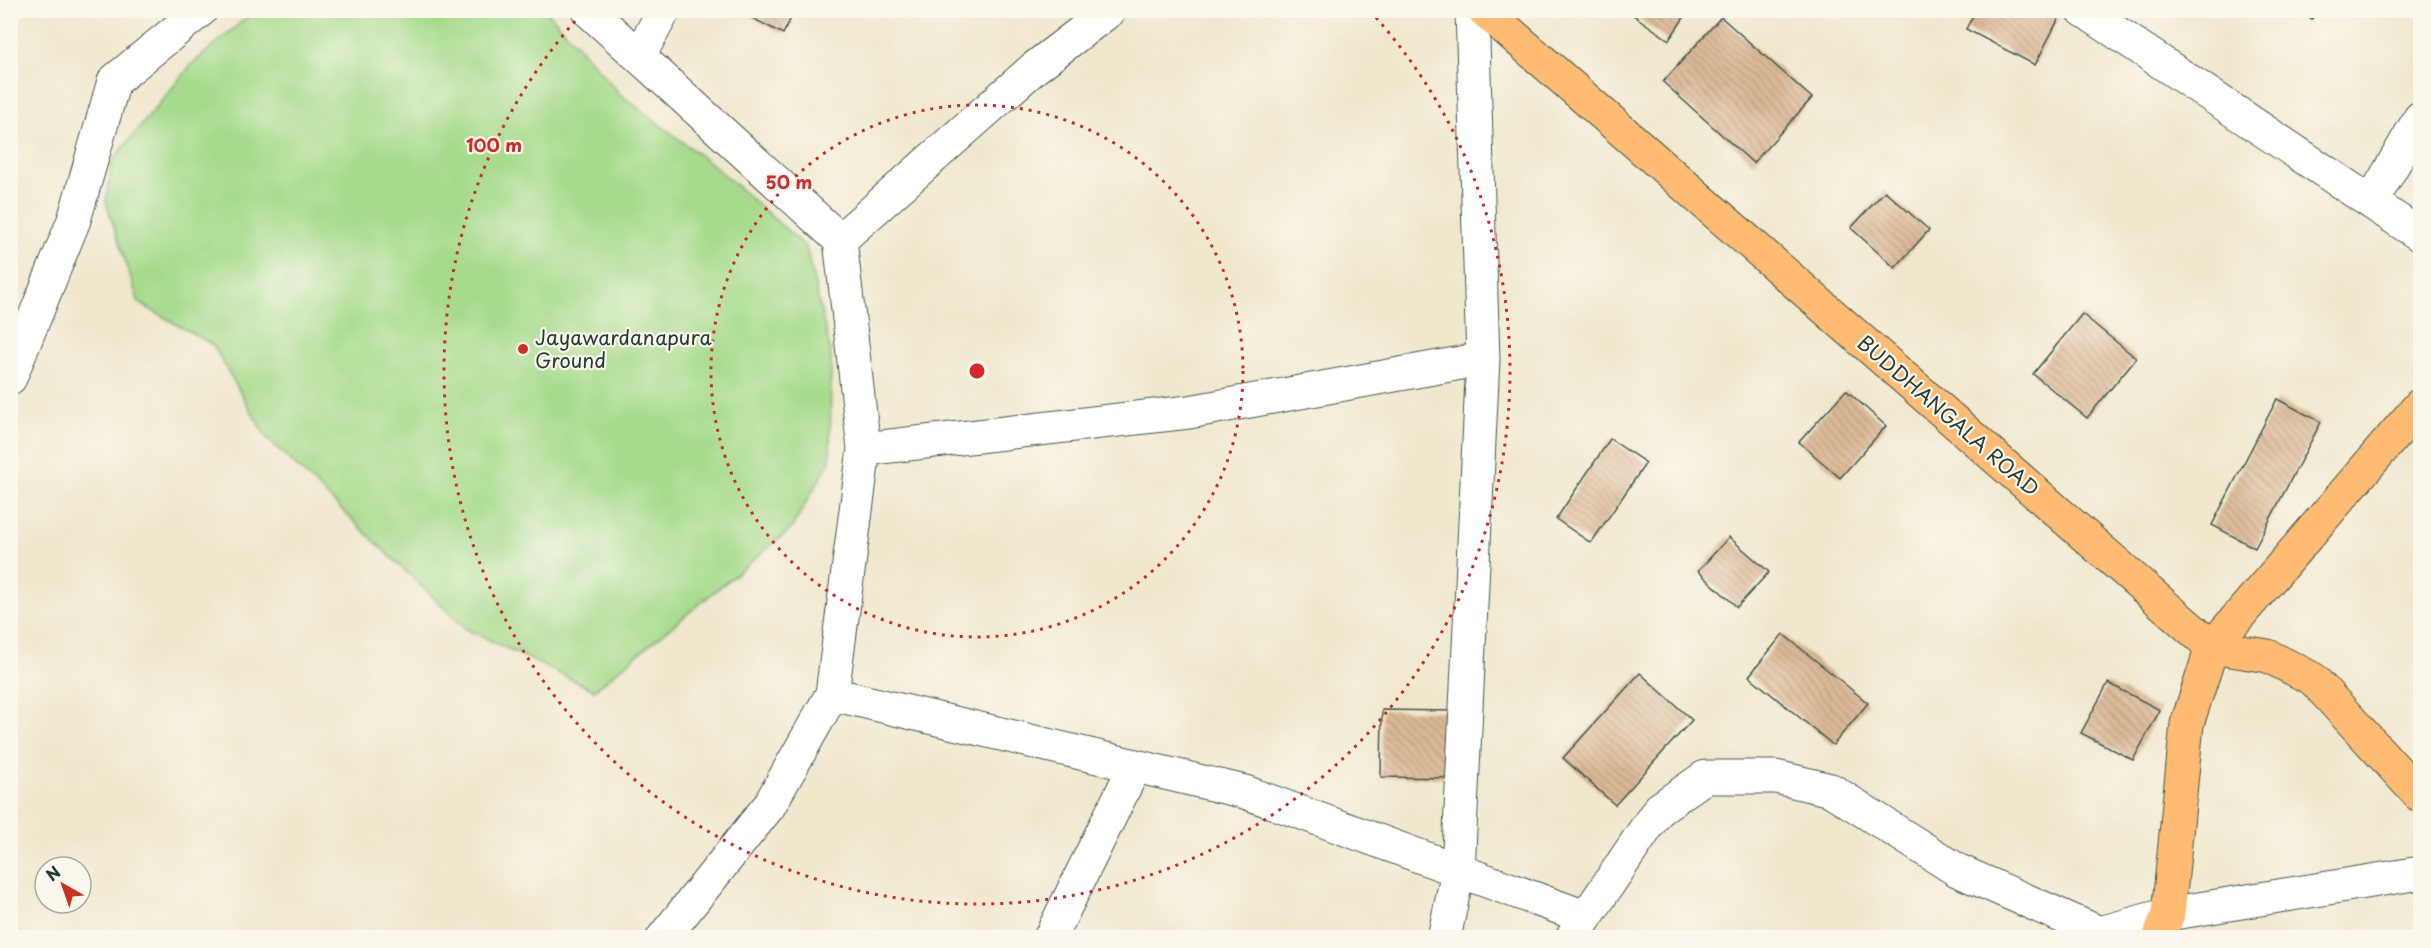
<svg xmlns="http://www.w3.org/2000/svg" width="2431" height="948" font-family="'Playpen Sans',sans-serif">
<style>
.garden{fill:#a6db8c;stroke:#628c60;stroke-width:1.5}
.building{fill:url(#building-back-hatch)}
.lines{fill:none;stroke-linecap:round;stroke-linejoin:round}
.minor-casing{stroke:#3e574b;stroke-width:35}
.major-casing{stroke:#3e574b;stroke-width:35}
.minor{stroke:#fff;stroke-width:33}
.major{stroke:#ffbb71;stroke-width:33}
.ring{fill:none;stroke:#d62828;stroke-width:3;stroke-dasharray:3 6}
.poi-dot{fill:#c8321e;stroke:#fbf7ec;stroke-width:2}
.labels{text-anchor:middle;stroke-width:4.5;stroke-linejoin:round;paint-order:stroke}
.poi-label{font-size:20px;fill:#1f3d34;stroke:#fbf7ec;text-anchor:start}
.street-label{font-size:20px;fill:#1f3d34;stroke:#fbf7ec}
.centre{fill:#d62828;stroke:#fbf7ec;stroke-width:3}
.ring-label{font-size:18px;text-anchor:middle;font-weight:bold;fill:#d62828;stroke:#fbf7ec;stroke-width:4.5;stroke-linejoin:round;paint-order:stroke}
</style>
<defs>
<pattern id="building-back-hatch" width="6" height="6" patternUnits="userSpaceOnUse" patternTransform="scale(1.5)"><rect width="6" height="6" fill="#ddba96"/><path d="M-1 5l2 2M0 0l6 6M5-1l2 2" fill="none" stroke="#b3987b"/></pattern>
</defs>
<rect width="100%" height="100%" fill="#fbf7ec"/>
<filter id="ink" filterUnits="userSpaceOnUse"><feTurbulence type="fractalNoise" baseFrequency=".0167" numOctaves="2"/><feDisplacementMap in="SourceGraphic" scale="12" xChannelSelector="R" yChannelSelector="G"/><feConvolveMatrix kernelMatrix="1 2 1 2 8 2 1 2 1" color-interpolation-filters="sRGB"/></filter>
<filter id="wash" filterUnits="userSpaceOnUse"><feTurbulence type="fractalNoise" baseFrequency=".008" numOctaves="4" result="noise"/><feDisplacementMap in="SourceGraphic" scale="24" xChannelSelector="R" yChannelSelector="G"/><feGaussianBlur stdDeviation="1.35" result="paint"/><feColorMatrix in="noise" values="0 0 0 0 0 0 0 0 0 0 0 0 0 0 0 0 0 1.4 0 .05"/><feComposite in="paint" operator="in"/></filter>
<g filter="url(#wash)">
<rect width="100%" height="100%" fill="#f0e8cd"/>
<path class="garden" d="M254 11H547L620 94 714 166 806 247 831 354 830 461 791 529 594 690 466 629 266 437 213 345 139 303 106 202 112 161 191 65Z"/>
<g id="blocks">
<path class="building" d="M737 10H795L783 34Z
M1626 10H1689L1669 40Z
M1976 10H2044L2059 18 2035 65 1966 29Z
M2296 10H2316L2312 19Z
M1721 17 1812 98 1753 163 1663 82Z
M1885 191 1929 230 1895 268 1851 228Z
M2082 314 2136 358 2087 418 2033 374Z
M1846 390 1886 426 1840 478 1799 442Z
M2277 399 2321 422 2255 548 2212 525Z
M1610 439 1646 463 1591 543 1556 519Z
M1729 537 1769 572 1737 607 1698 571Z
M1783 634 1868 703 1833 745 1749 676Z
M1640 673 1692 720 1615 805 1563 758Z
M2108 683 2160 710 2133 760 2081 733Z
M1382 710 1451 711 1450 778 1381 777Z"/>
</g>
</g>
<g filter="url(#ink)">
<use href="#blocks" fill-opacity="0" stroke="#3e574b" stroke-width="1.5"/>
<g class="lines">
<g class="minor-casing">
<path id="minor" d="M588 10 840 240 864 449 832 694 769 806 663 938
M2083 10 2420 235
M639 56 664 10
M2372 201 2420 118
M840 240 1033 69 1110 10
M10 378 74 220 114 81 201 10
M864 449 1189 412 1483 359
M832 694 1245 792 1585 917
M1050 938 1135 766
M1444 938 1458 871 1483 359 1472 10
M1572 938 1659 809 1705 777H1776L1831 790 1957 870 2100 933 2168 914 2420 873"/>
</g>
<g class="major-casing">
<path id="major" d="M1484 10 2212 647 2268 656 2313 679 2420 796
M2159 938 2168 914 2187 724 2212 647 2420 405"/>
</g>
<use href="#minor" class="minor"/>
<use href="#major" class="major"/>
</g>
</g>
<g class="ring">
<circle cx="977" cy="371" r="266"/>
<path d="M1370 11A533 533 0 1 1 584 11"/>
</g>
<circle class="poi-dot" cx="523" cy="349" r="6"/>
<g class="labels">
<g class="poi-label">
<text x="535" y="345">Jayawardanapura<tspan x="535" dy="23">Ground</tspan></text>
</g>
<g class="street-label">
<text transform="translate(1948 416) rotate(41)" y="7">BUDDHANGALA ROAD</text>
</g>
</g>
<circle cx="977" cy="371" r="9" class="centre"/>
<g class="ring-label">
<text x="494" y="152">100 m</text>
<text x="789" y="189">50 m</text>
</g>
<rect width="2431" height="948" fill="none" stroke="#fbf7ec" stroke-width="36"/>
<g transform="translate(63 885) rotate(320)"><circle r="28" fill="#fbf7ec" stroke="#a3ada2" stroke-width="1.5"/>
<path d="M0-4.5L10 22L0 15L-10 22Z" fill="#c8321e"/>
<text y="-9" font-size="16" font-weight="bold" text-anchor="middle" fill="#1f3d34">N</text>
</g>
</svg>
